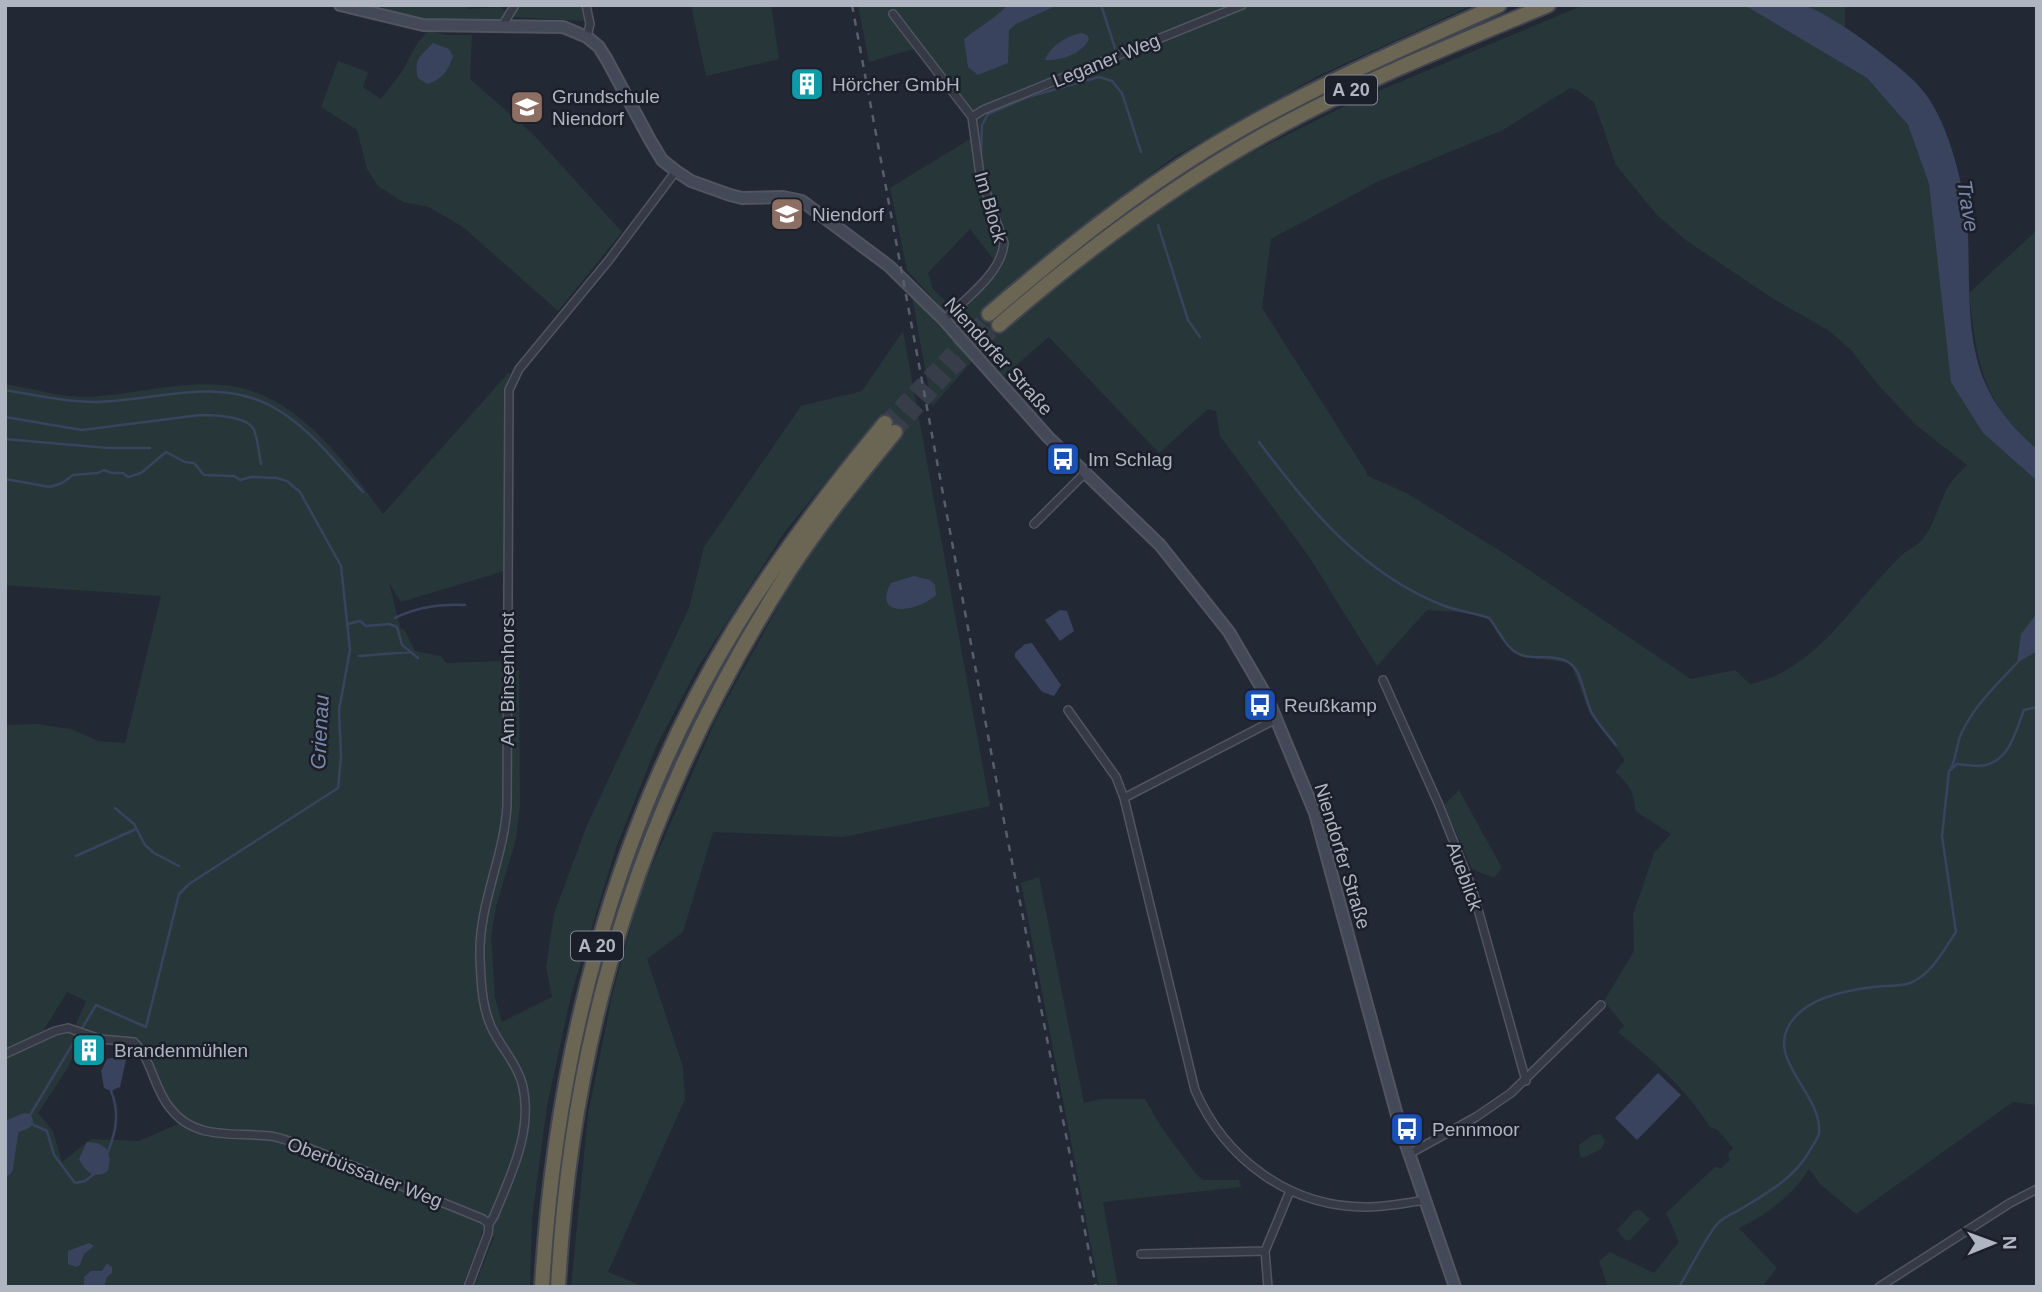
<svg xmlns="http://www.w3.org/2000/svg" width="2042" height="1292" font-family="Arial,sans-serif">
<style>
.green{fill:#273639;fill-rule:evenodd}
.water{fill:#39435d}
.lines{fill:none;stroke-linecap:round;stroke-linejoin:round}
.stream{stroke:#39435d;stroke-width:2.5}
.river{stroke:#39435d;stroke-width:16}
.motorway-tunnel{stroke:#383d4a;stroke-width:14;stroke-dasharray:14 7;stroke-linecap:butt}
.minor-casing{stroke:#505560;stroke-width:10}
.secondary-casing{stroke:#505560;stroke-width:14}
.motorway-casing{stroke:#404550;stroke-width:18}
.minor{stroke:#363a46;stroke-width:7}
.secondary{stroke:#444958;stroke-width:10}
.motorway{stroke:#6b6554;stroke-width:14}
.rail{stroke:#585e6c;stroke-width:2.5;stroke-dasharray:7 7;stroke-linecap:butt}
.labels{text-anchor:middle;stroke-width:5;stroke-linejoin:round;paint-order:stroke}
.shield{fill:#1b1f2a;stroke:#838894;stroke-width:2}
.shield-label{font-size:18px;font-weight:bold;fill:#b0b5c2}
.street-label{font-size:19px;fill:#b0b5c2;stroke:#1b1f2a}
.poi-label{font-size:19px;fill:#b0b5c2;stroke:#1b1f2a;text-anchor:start}
.water-label{font-size:21px;font-style:italic;fill:#7c88a8;stroke:#1b1f2a}
</style>
<rect width="100%" height="100%" fill="#232835"/>
<path class="green" d="M384 5H468L467 9 500 7 513 17 521 5H582L585 21 514 17 498 24 445 26 378 16Z
M691 5H771L779 59 706 76Z
M858 5H1473L1318 76 1174 157 1072 233 983 309 1003 332 1120 232 1241 158 1359 99 1584 5H1744L1867 78 1908 125 1929 184 1952 382 1983 433 2037 481V1105L2013 1102 1856 1214 1820 1184 1809 1169C1792 1196 1768 1214 1739 1228L1777 1268 1762 1287H1608L1599 1261 1610 1252 1654 1273 1679 1242 1666 1213 1715 1167 1721 1168 1730 1160 1728 1154 1733 1148 1718 1130 1710 1127C1684 1086 1655 1063 1618 1032L1624 1026 1604 1001 1634 951 1633 915 1654 853 1671 834 1635 811C1635 793 1628 783 1615 772L1625 760 1590 714 1571 664C1522 652 1519 670 1489 619L1470 613 1427 610 1377 666 1310 558 1220 436 1216 411 1208 409 1159 453 1049 337 1004 376 907 270 890 188 970 139 971 127 967 104 920 47 869 62ZM1570 88 1577 90 1594 102 1616 165 1657 215 1687 241 1772 298 1828 330 1850 349 1881 388 1916 425 1967 465C1961 471 1954 478 1949 485 1938 503 1935 527 1920 542 1915 547 1907 550 1902 555 1856 598 1817 671 1750 684L1735 670 1691 679 1505 554 1408 494 1366 475 1367 473 1262 308 1271 239 1377 182 1503 130ZM970 229 1001 269 957 313 933 289 928 273Z
M1803 5H1845V27Z
M428 31 446 35H472L470 79 532 133 622 232 558 311 463 227 429 207 403 202 378 186 367 169 357 130 321 107 338 61 368 72 363 87 381 99 401 73 418 42Z
M2037 230V449C1982 404 1976 359 1969 293Z
M912 297 972 361 932 407Z
M903 331 990 806 844 837 713 832 683 932 647 959 683 1067 685 1099 608 1272 645 1287H571L588 1114 613 991 641 890 717 717 796 574 846 503 901 438 879 416 784 533 698 667 656 747 616 848 571 995 547 1106 532 1219 530 1287H474L494 1237 482 1230 480 1241 462 1287H5V725L37 724 71 729 98 741 125 743 161 596 5 585V384C30 388 59 397 84 397 130 396 176 381 222 385 294 390 345 461 383 514L510 371 505 399 504 571 401 602 389 583 401 630 404 629 415 651 441 656 446 663 504 661V672L519 670 520 806 516 839 496 907 491 936 495 998 502 1022 552 997 546 967 554 914 587 825 689 608 704 547 801 406 862 391ZM67 992 86 1001 74 1028 39 1038ZM83 1035 137 1045 180 1123 139 1141 91 1139 62 1162 53 1131 38 1113 67 1069Z
M1459 790 1502 868 1494 878 1472 869 1444 805Z
M1039 877 1084 1103 1101 1099H1145L1162 1128 1196 1174 1203 1180H1239L1241 1187 1103 1202 1118 1287H1099L1021 883Z
M1601 1134 1605 1142 1601 1149 1583 1158 1580 1157 1579 1145 1593 1135Z
M1640 1210 1650 1219 1629 1241 1624 1239 1617 1230 1634 1211Z"/>
<path class="water" d="M1008 5H1058L1016 24 1009 30 1008 63 978 75 968 67 964 39C979 27 994 19 1008 5Z
M1744 5C1762 5 1784 2 1802 5 1821 9 1868 42 1883 55 1900 68 1917 81 1929 99 1952 134 1966 194 1968 236 1970 283 1966 333 1983 378 1994 406 2014 430 2037 449V481L1983 433 1951 382 1929 184 1908 125 1867 78Z
M1082 33 1087 35 1089 39C1082 54 1061 61 1045 60 1050 46 1068 35 1082 33Z
M433 43 449 49 453 56C448 71 442 80 427 84L418 78C413 58 421 56 433 43Z
M914 576 930 580 935 585 936 595C918 612 871 619 891 583Z
M1060 610 1067 611 1074 631 1060 641 1045 620Z
M2037 613V651L2017 663 2021 634Z
M1032 643 1061 685 1054 696 1042 692 1015 657V653L1025 644Z
M117 1057 126 1060 120 1087 111 1091 104 1088 101 1071 107 1059Z
M1658 1073 1681 1095 1637 1140 1615 1118Z
M87 1142 97 1143 106 1148 110 1159 108 1171C95 1180 85 1172 79 1159Z
M89 1243 94 1246 84 1254 80 1265 76 1267 68 1264V1251Z
M107 1263 112 1267V1273L107 1277 104 1287H84V1277L91 1271H102Z"/>
<g class="lines">
<path class="stream" d="M1101 5 1115 48
M981 156 982 125 988 114 1028 97 1099 77 1112 81 1122 93 1141 152
M1158 225 1188 320 1200 337
M5 390C35 395 65 402 95 402 154 401 214 377 269 405 307 424 335 462 363 492
M5 417 82 430 200 415C213 415 248 416 254 430 258 440 259 453 261 464
M5 439 108 448H150
M1259 442C1309 509 1362 573 1442 605 1457 611 1474 613 1489 618 1498 628 1503 644 1515 652 1532 663 1557 651 1572 665 1583 675 1585 702 1593 715 1599 725 1608 735 1616 745
M5 479 50 487 62 483 73 475 98 473 104 470 112 473H123L128 477 141 473 166 452 185 462 194 463 204 475 234 476 240 480 251 477 277 478 287 481 300 492 341 566 350 650 339 710 341 757 338 788 189 884 179 894 146 1027 96 1005 30 1115 25 1121 47 1131 54 1155 75 1183 85 1181 94 1174
M395 618C417 607 441 604 465 605
M348 624 360 621 366 626 389 624 397 627 402 645 418 658
M359 656 411 652
M1951 768C1957 757 1956 743 1962 732 1975 705 1996 685 2017 663
M115 808 134 824 145 845 154 853 179 866
M76 856 136 829
M108 1152C116 1131 120 1113 111 1091
M1679 1287C1689 1271 1707 1235 1718 1223 1724 1217 1734 1213 1741 1209 1767 1193 1793 1179 1809 1152 1812 1146 1818 1139 1819 1133 1823 1092 1759 1057 1795 1017 1812 997 1848 990 1873 987 1884 985 1900 987 1910 983 1932 974 1943 951 1956 932L1942 836 1949 771 1957 764C1966 765 1978 767 1986 765 2010 759 2016 730 2024 710L2037 707"/>
<path class="river" d="M5 1168 11 1127 25 1121"/>
<path class="motorway-tunnel" d="M885 423 989 314
M895 432 948 373 999 325"/>
<g class="minor-casing">
<path id="minor" d="M586 5 590 24 587 37
M893 14 972 117 980 175 1004 243C1002 273 964 300 944 320
M502 26 515 5
M972 117 983 110 1242 5
M1034 524 1085 473
M1383 680 1439 805 1472 888 1526 1081
M1068 710 1116 777 1124 798
M1276 719 1124 798 1195 1090C1225 1159 1289 1207 1366 1207 1386 1207 1406 1203 1425 1200
M5 1054 55 1031 68 1028 100 1039 134 1042C152 1060 154 1089 170 1108 195 1141 234 1132 270 1136 280 1137 291 1142 301 1145L483 1219 489 1224
M1409 1154 1476 1117 1511 1093 1601 1005
M1141 1254 1265 1251
M468 1287 488 1234 489 1224 494 1216C511 1174 534 1130 522 1083 517 1065 505 1052 496 1036 482 1014 481 984 480 958 478 905 504 858 507 806L509 390 519 369 609 260 676 171
M1268 1287 1265 1251 1290 1191
M1879 1287 2010 1203 2037 1189"/>
</g>
<g class="secondary-casing">
<path id="secondary" d="M340 5 423 25 563 27 587 37 599 47 607 60 650 140 662 160 676 171 691 181 730 195 742 198 783 197 802 201 889 266 944 320 1048 437 1160 545 1229 632 1267 697 1315 813 1401 1130 1455 1287"/>
</g>
<g class="motorway-casing">
<path id="motorway" d="M989 314C1059 254 1130 196 1209 148 1301 92 1401 49 1499 5
M999 325C1084 251 1173 185 1271 131 1360 82 1454 44 1548 5
M542 1287C555 1056 614 826 735 628 780 555 830 489 885 423
M558 1287C572 1022 646 794 789 571 821 522 858 477 895 432"/>
</g>
<use href="#minor" class="minor"/>
<use href="#secondary" class="secondary"/>
<use href="#motorway" class="motorway"/>
<path class="rail" d="M852 5 1003 816 1096 1287"/>
</g>
<defs>
<g id="building-square" transform="scale(1.75)"><rect x="-9" y="-9" width="18" height="18" rx="4" fill="#0f9aa8" stroke="#1b1f2a"/><path d="M-4-6H4V6H1V3H-1V6H-4ZM-2.5-4.3h1.7v1.8h-1.7ZM.8-4.3h1.7v1.8H.8ZM-2.5-1h1.7V.8h-1.7ZM.8-1h1.7V.8H.8Z" fill="#fff"/></g>
<g id="school-square" transform="scale(1.75)"><rect x="-9" y="-9" width="18" height="18" rx="4" fill="#8d6e63" stroke="#1b1f2a"/><path d="M0-5L7-2L0 1L-7-2ZM-4 1L0 2.5L4 1V4Q0 6-4 4Z" fill="#fff"/></g>
<g id="bus-square" transform="scale(1.75)"><rect x="-9" y="-9" width="18" height="18" rx="4" fill="#1a4fb4" stroke="#1b1f2a"/><path d="M-5-6H5V4H4V6H2V4H-2V6H-4V4H-5ZM-3.5-4V0h7V-4ZM-3.5 1.2v1.5H-2V1.2ZM2 1.2v1.5H3.5V1.2Z" fill="#fff"/></g>
</defs>
<g fill-rule="evenodd">
<use href="#building-square" x="807" y="84"/>
<use href="#school-square" x="527" y="107"/>
<use href="#school-square" x="787" y="214"/>
<use href="#bus-square" x="1063" y="459"/>
<use href="#bus-square" x="1260" y="705"/>
<use href="#building-square" x="89" y="1050"/>
<use href="#bus-square" x="1407" y="1129"/>
</g>
<g class="labels">
<g class="shield">
<rect x="1325" y="75.5" width="52" height="29" rx="5"/>
<rect x="571" y="931.5" width="52" height="29" rx="5"/>
</g>
<g class="shield-label">
<text x="1351" y="96">A 20</text>
<text x="597" y="952">A 20</text>
</g>
<g class="street-label">
<text transform="translate(1106 60) rotate(-22)" y="7">Leganer Weg</text>
<text transform="translate(991 207) rotate(74)" y="7">Im Block</text>
<text transform="translate(999 356) rotate(48)" y="7">Niendorfer Straße</text>
<text transform="translate(507 679) rotate(-90)" y="7">Am Binsenhorst</text>
<text transform="translate(1343 856) rotate(73)" y="7">Niendorfer Straße</text>
<text transform="translate(1465 876) rotate(70)" y="7">Aueblick</text>
<text transform="translate(365 1172) rotate(21)" y="7">Oberbüssauer Weg</text>
</g>
<g class="poi-label">
<text x="832" y="91">Hörcher GmbH</text>
<text x="552" y="103">Grundschule<tspan x="552" dy="22">Niendorf</tspan></text>
<text x="812" y="221">Niendorf</text>
<text x="1088" y="466">Im Schlag</text>
<text x="1284" y="712">Reußkamp</text>
<text x="114" y="1057">Brandenmühlen</text>
<text x="1432" y="1136">Pennmoor</text>
</g>
<g class="water-label">
<text transform="translate(1968 206) rotate(81)" y="7">Trave</text>
<text transform="translate(320 732) rotate(-87)" y="7">Grienau</text>
</g>
</g>
<rect width="2042" height="1292" fill="none" stroke="#b0b5c2" stroke-width="14"/>
<g transform="translate(1993 1243) rotate(89)" stroke="#1b1f2a" stroke-width="5" paint-order="stroke">
<path d="M0-5L12 26L0 18L-12 26Z" fill="#b0b5c2"/>
<text y="-10" font-size="19" font-weight="bold" text-anchor="middle" fill="#b0b5c2">N</text>
</g>
</svg>
